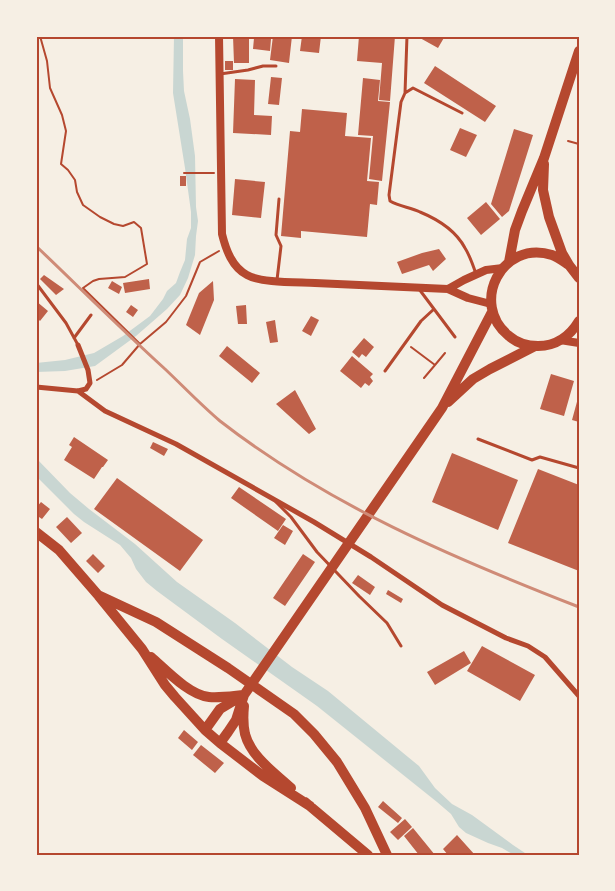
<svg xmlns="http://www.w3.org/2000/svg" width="615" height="891" font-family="'Exo 2',sans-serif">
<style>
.water{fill:#c9d6d2}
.building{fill:#bf614a}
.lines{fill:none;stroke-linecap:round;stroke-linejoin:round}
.path{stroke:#b5482f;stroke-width:2}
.service{stroke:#b5482f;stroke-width:3}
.minor{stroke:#b5482f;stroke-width:5}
.tertiary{stroke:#b5482f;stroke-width:8}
.trunk{stroke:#b5482f;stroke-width:10}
.rail{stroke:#cf8b77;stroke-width:3}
.neatline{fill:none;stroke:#b5482f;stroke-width:2}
</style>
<rect width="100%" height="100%" fill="#f6efe4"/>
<path class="water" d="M174 36H183V71L184 91 190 119 195 156 196 207 198 221 196 236 195 255 188 278 180 295 167 309 136 336 95 366 65 371 36 372V363L65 360 94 353 123 336 150 316 163 299 167 291 176 283 180 272 185 260 187 239 191 228V212L185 168 173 93Z
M36 458 70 493 89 509 135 544 177 582 235 623 292 667 328 691 408 757 419 766 435 788 452 804 472 815 513 845 528 855H514L502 848 488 843 466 833 459 827 451 814 437 802 317 706 222 639 157 591 146 582 136 569 131 558 120 545 84 522 74 514 36 476Z"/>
<path class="building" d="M233 36H249V63H234Z
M273 36H292L289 63 270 60Z
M302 36H321L319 53 300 51Z
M359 36H395L390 101 379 100 382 63 357 61Z
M421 36H445L438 48 420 38Z
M254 38 271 39 270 51 253 49Z
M225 61H233V70H225Z
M435 66 496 106 485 122 424 83Z
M271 77 282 78 279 105 268 104Z
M363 78 380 80 378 101 390 102 382 181 369 179 373 136 358 135Z
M235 79 255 80 254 115 272 116 271 135 233 133Z
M302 109 347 113 345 136 371 138 367 181 379 182 377 205 370 204 367 237 301 231V238L281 236 290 131 300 132Z
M460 128 477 135 466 157 450 150Z
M514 129 533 135 509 211 502 217 491 204Z
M180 176H186V186H180Z
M235 179 265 182 261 218 232 215Z
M486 202 500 219 481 235 467 218Z
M439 249 446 259 433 271 429 265 402 274 397 262 422 253Z
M44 275 64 289 56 295 40 279Z
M149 279 150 289 125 293 123 283Z
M112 281 122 287 119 294 108 288Z
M213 281 214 300 200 335 186 325 199 293Z
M36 301 48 311 40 321 36 317Z
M131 305 138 310 133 317 126 312Z
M246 305 247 324H238L236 306Z
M311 316 319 320 311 336 302 331Z
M275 320 278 342 270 343 266 322Z
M364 338 374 347 366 357 362 354 359 358 352 352Z
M227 346 260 373 252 383 219 356Z
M352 356 373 374 370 377 373 381 369 386 365 383 361 388 340 371Z
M551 374 574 381 564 416 540 409Z
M295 390 316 429 309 434 276 404Z
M578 398H579V422L572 420Z
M74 437 108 460 103 467H102L94 479 64 460 72 447 69 445Z
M153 442 168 449 164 456 150 448Z
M452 453 518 480 498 530 432 502Z
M538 469 579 485V571L508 543Z
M117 478 203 540 180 571 94 509Z
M239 487 286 519 278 531 231 498Z
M41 502 50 509 42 519 36 515V508Z
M67 517 82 533 71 543 56 527Z
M283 525 293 531 285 545 274 538Z
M93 554 105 566 98 573 86 561Z
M303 554 315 562 285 606 273 598Z
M358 575 375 587 370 595 352 583Z
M388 590 403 599 401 603 386 594Z
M482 646 535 675 520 701 467 671Z
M464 651 471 663 435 685 427 672Z
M184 730 198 742 192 750 178 738Z
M201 745 224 763 215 773 193 755Z
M383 801 402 818 398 823 378 807Z
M405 819 412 827 398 840 390 832Z
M413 828 435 855H419L404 836Z
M457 835 475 855H448L443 849Z"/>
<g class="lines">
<path class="path" d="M40 36 47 61 50 88 62 115 66 131 61 164 68 170 75 180 77 192 83 205 100 217 114 224 123 226 134 222 141 228 147 264 125 277 99 279 93 281 83 288 140 344
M568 141 579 144
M184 173H214
M411 347 435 365 445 353
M424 378 435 365
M97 380 122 365 140 344 166 322 186 296 200 262 219 251"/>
<path class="service" d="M220 74 248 70 263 66H276
M405 93 407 36
M462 113 413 88 405 93 401 102 389 195 390 201C400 207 410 207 420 212 437 219 456 231 465 248 470 256 473 265 476 274
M277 280 281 246 276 235 279 199
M36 283 66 323 78 345
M419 289 455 337
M74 338 91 315
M385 371 421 321 434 309
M478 439 532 460 540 457 579 468
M276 502 291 517 317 552 359 596 387 623 401 646"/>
<path class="minor" d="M36 387 78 391 86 389 90 383 88 370 78 345
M78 391 105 411 176 444 314 522 371 557 442 605 506 638 528 646 545 657 579 696"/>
<path class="tertiary" d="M219 36 222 234C226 250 232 267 247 275 261 283 298 282 315 283 359 285 404 287 448 289L468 298 491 304
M448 289 464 280 486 270 503 268
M560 340 579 343"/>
<path class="trunk" d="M544 164 543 190 549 217 562 253 569 265 579 278
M509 262 515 230 522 211 544 158 579 51
M569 265C563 261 558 257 552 255 502 239 469 304 509 336 517 343 528 346 538 346 556 346 570 336 579 321
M448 402 473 379 490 369 535 346
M36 532 59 550 98 595 142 649 165 685 175 697 205 730 220 743 263 776 310 806
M98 595 156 622 228 668 294 714 314 734 337 762 365 808 387 855
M151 657C166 670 189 695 209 697 220 698 233 696 244 695
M244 706C243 716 243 725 245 734 251 757 275 773 291 788
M205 730 220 709 240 697
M220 743 228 732 236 720 244 695 442 408 492 312
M305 802 368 855"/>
<path class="rail" d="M36 246C79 287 121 329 165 369 183 386 201 405 220 421 328 505 453 558 579 607"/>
</g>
<rect width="615" height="891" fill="none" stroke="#f6efe4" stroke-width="75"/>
<rect x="38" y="38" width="540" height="816" class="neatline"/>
</svg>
